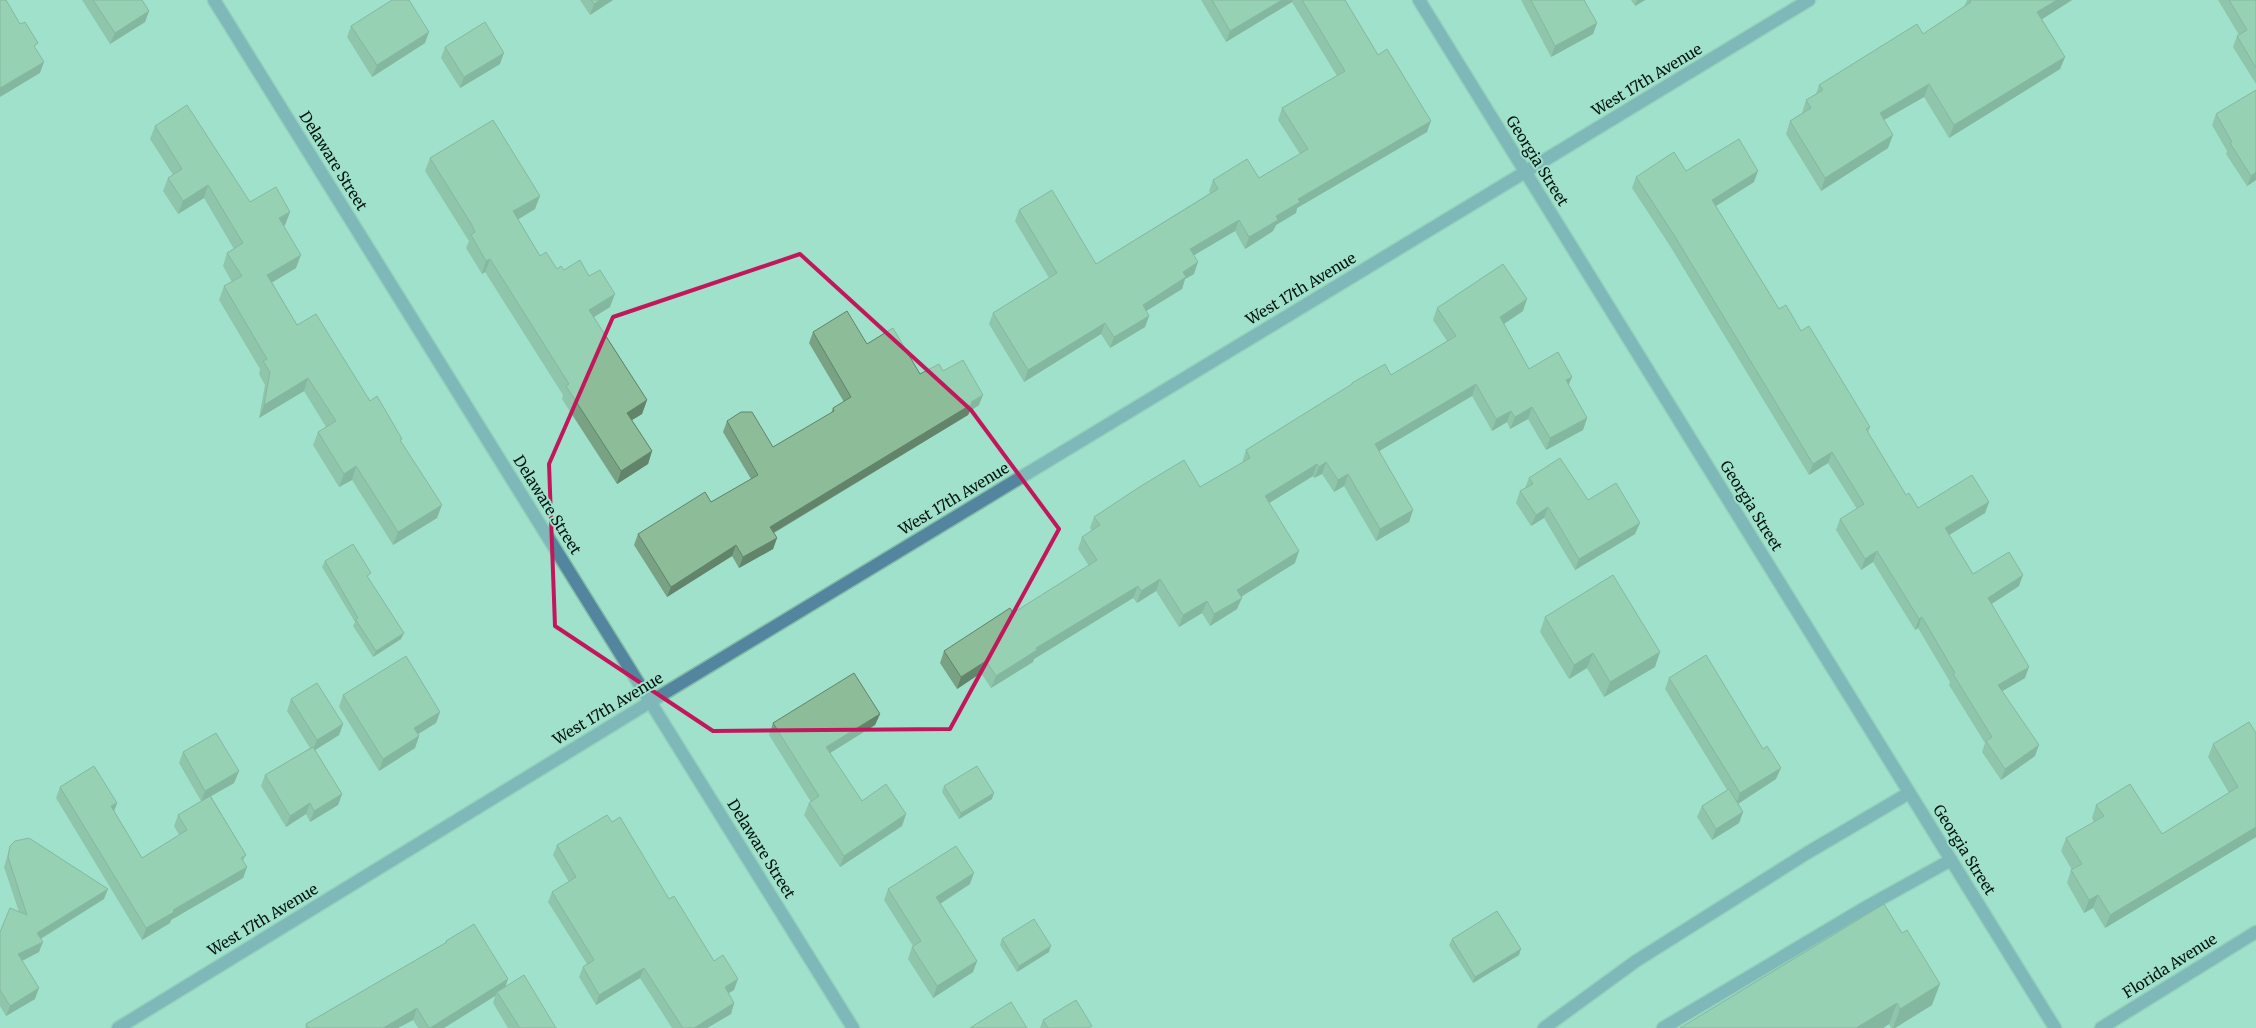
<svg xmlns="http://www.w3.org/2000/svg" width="2256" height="1028" font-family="Merriweather,serif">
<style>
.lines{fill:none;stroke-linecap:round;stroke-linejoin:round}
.lane-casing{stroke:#83bca9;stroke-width:15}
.street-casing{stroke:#83bca9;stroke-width:15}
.lane{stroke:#54859f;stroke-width:12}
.street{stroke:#54859f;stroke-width:12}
.wall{fill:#78a283}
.shaded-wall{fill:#62846a}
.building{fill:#8cbc98;stroke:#62846a}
.marked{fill:none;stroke:#c2185b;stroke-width:4;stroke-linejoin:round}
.labels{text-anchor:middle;stroke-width:4;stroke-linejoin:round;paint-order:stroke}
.street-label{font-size:15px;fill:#00120c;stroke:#a0e1cc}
</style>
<rect width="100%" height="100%" fill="#a0e1cc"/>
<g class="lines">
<g class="lane-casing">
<path id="lane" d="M1544 1028 1636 961 1807 853 1909 793
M1663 1028 1868 906 1951 860"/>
</g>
<g class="street-casing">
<path id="street" d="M214 0 853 1028
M1419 0 2055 1028
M118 1028 650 702 1809 0
M2101 1028 2256 932"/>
</g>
<use href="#lane" class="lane"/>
<use href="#street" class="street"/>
</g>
<path class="wall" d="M82 0H142L149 11 145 22 110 44Z
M580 0H613L590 15Z
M1201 0H1345L1378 55 1427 132 1297 208 1296 213 1276 225 1273 231 1245 249 1235 231 1194 255V274L1185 279 1182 289 1146 311 1149 316 1145 327 1110 348 1101 334 1024 382 989 324 993 313 1049 278 1015 221 1019 210 1096 264 1210 193 1209 191 1213 180 1259 178 1300 154 1278 120 1282 108 1337 76 1292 2 1226 42Z
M1521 0H1584L1597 23 1593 34 1551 57Z
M1631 0H1645L1635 6Z
M1967 0H2072L2042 19 2065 57 2060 69 1949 138 1924 97 1884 120 1888 148 1821 191 1786 134 1790 121 1802 113 1806 100 1816 94 1819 85 1923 34 1964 7Z
M2218 0H2256V84L2233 47 2237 36 2239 35Z
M351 26 425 43 372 77 347 37Z
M445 47 500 64 460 88 441 58Z
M2216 114 2256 180 2247 186 2226 154 2227 151 2212 125Z
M155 126 250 202 290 212 285 225 283 226 296 268 272 282 297 325 370 401 401 442 437 518 393 545 352 480 339 487 313 445 318 432 326 427 304 391 259 418 265 385 259 374 260 369 219 300 224 286 232 282 223 266 227 253 234 249 204 198 178 214 163 191 168 178 173 175 150 139Z
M430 158 535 209 518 219 540 256 557 269 589 276 610 307 594 317 647 400 642 414 632 420 652 451 648 464 617 484 562 399 563 395 485 272 482 274 466 248 469 241 467 238 425 171Z
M1686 171 1754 182 1716 206 1779 309 1801 331 1870 427 1868 433 1906 495 1918 508 1989 502 1985 513 1949 535 1973 574 2019 586 1991 604 2025 678 2002 691 2035 756 2001 780 1982 752 1985 743 1949 685 1950 682 1918 628 1915 630 1873 562 1861 570 1836 530 1840 519 1857 509 1828 463 1809 475 1670 246 1632 188 1636 177Z
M1437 308 1523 311 1504 324 1529 369 1569 385 1587 418 1583 430 1546 450 1528 419 1510 429 1507 422 1492 431 1472 396 1379 451 1413 510 1409 522 1376 541 1344 486 1334 492 1322 474 1314 478 1313 476 1269 503 1295 563 1241 596 1237 609 1210 626 1202 613 1179 627 1156 591 1137 603 1133 598 1034 659 1033 662 991 688 981 673 957 689 940 663 944 651 1013 613 1089 566 1078 549 1082 537 1092 531 1090 528 1094 517 1200 487 1242 463 1246 450 1351 386 1352 383 1391 375 1447 341 1433 320Z
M813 332 867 344 920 374 943 371 979 405 970 411 968 415 774 533 777 538 773 549 739 568 732 556 667 597 634 545 638 534 711 502 751 479 723 432 727 421 773 447 831 413 833 408 844 402 809 343Z
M1529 478 1588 500 1635 534 1575 570 1544 518 1531 526 1516 503 1520 491 1525 488Z
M325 561 369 579 401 639 373 657 353 626 355 622 322 567Z
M1545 617 1655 667 1604 697 1587 668 1569 679 1540 632Z
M1669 678 1776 779 1738 804 1743 812 1739 823 1712 840 1697 817 1702 806 1727 790 1665 689Z
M343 695 440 712 436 723 418 734 419 736 415 748 379 771 339 707Z
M291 699 343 724 339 735 315 750 342 794 338 805 310 822 306 814 286 827 261 786 265 775 310 748 287 711Z
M880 714 875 725 830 753 862 801 906 814 902 826 840 867 804 815 809 803 811 802 769 735 773 723Z
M2256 733V837L2105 928 2093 908 2084 913 2067 883 2071 870H2072L2061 851 2066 838 2094 822 2092 818 2096 805 2162 834 2229 793 2208 757 2213 744Z
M183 752 239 771 234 783 211 796 246 855 243 861 247 867 243 878 171 920 170 923 142 940 56 798 60 787 117 803 114 811 142 858 179 835 174 826 178 815 201 801 179 763Z
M944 786 992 799 959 819 942 792Z
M612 822 714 961 734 990 728 993 734 1003 731 1014 707 1028H672L640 978 596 1005 579 977 583 967 587 964 548 902 552 892 569 882 553 855 557 845Z
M10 846 104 899 41 939 39 952 22 961 35 999 6 1016 0 1006V932L19 912 4 867 7 857Z
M970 884 940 904 977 961 973 972 933 998 908 959 912 947 913 946 884 900 888 889Z
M1884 904 1932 1005 1895 1028H1891L1889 1024 1883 1028H1680Z
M1002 939 1049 952 1017 972 1000 945Z
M1452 939 1519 955 1473 983 1449 945Z
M446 941 506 986 556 1028H508L493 1003 495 996 444 1028H418L413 1020 398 1028H305L306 1024 445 943Z
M1043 1020 1091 1028H1040Z"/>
<path class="shaded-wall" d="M600 0H613L590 15 594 4Z
M1282 0H1293L1292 2 1226 42 1230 31Z
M1637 0H1645L1635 6Z
M2057 0H2072L2033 25 2037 12Z
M149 11 145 22 110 44 115 33Z
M1597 23 1593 34 1551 57 1555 46Z
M429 32 425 43 372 77 377 65Z
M504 53 500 64 460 88 464 77Z
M2065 57 2060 69 1949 138 1954 125Z
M44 62 40 73 0 97V88Z
M1929 84 1924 97 1875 125 1880 113Z
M1431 121 1427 132 1297 208 1296 213 1276 225 1273 231 1245 249 1249 237 1298 199Z
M1893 135 1888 148 1821 191 1825 178Z
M1758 171 1754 182 1708 211 1712 200Z
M2256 172V180L2247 186 2251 176Z
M208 185 204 198 178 214 183 201Z
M540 196 535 209 509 225 513 211Z
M290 212 285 225 274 231 279 218Z
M1239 220 1235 231 1186 260 1190 249Z
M301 255 296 268 263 288 267 275Z
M490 259 485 272 482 274 486 261Z
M1198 262 1194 274 1185 279 1182 289 1138 316 1143 305 1183 272Z
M615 294 610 307 584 323 589 310Z
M1527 299 1523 311 1496 329 1500 317Z
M1149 316 1145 327 1110 348 1114 337Z
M1105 323 1101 334 1024 382 1028 370Z
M1572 377 1567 389 1566 380Z
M308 378 304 391 259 418 264 405Z
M1476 384 1472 396 1371 456 1375 444Z
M983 395 979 405 970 411 968 415 766 537 770 527Z
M647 400 642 414 622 426 627 413Z
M1532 407 1528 419 1510 429 1515 417Z
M1511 411 1507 422 1492 431 1496 419Z
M1587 418 1583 430 1546 450 1550 438Z
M652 451 648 464 617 484 621 471Z
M1832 452 1828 463 1809 475 1813 464Z
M1326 462 1322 474 1314 478 1319 467Z
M1317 464 1313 476 1261 508 1265 496Z
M356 466 352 480 339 487 344 474Z
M1348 474 1344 486 1334 492 1338 480Z
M1989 502 1985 513 1941 540 1945 528Z
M442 505 437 518 393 545 398 532Z
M1548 507 1544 518 1531 526 1536 515Z
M1413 510 1409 522 1376 541 1380 529Z
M1640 523 1635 534 1575 570 1579 559Z
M777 538 773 549 739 568 743 557Z
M736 545 732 556 667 597 671 587Z
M1299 551 1295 563 1233 602 1237 590Z
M1877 551 1873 562 1861 570 1865 559Z
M2023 575 2019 586 1984 609 1988 598Z
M1160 579 1156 591 1137 603 1141 591Z
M1138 586 1133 598 1034 659 1033 662 991 688 996 676 1036 648Z
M1242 598 1237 609 1210 626 1214 614Z
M1207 601 1202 613 1179 627 1183 615Z
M1922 617 1918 628 1915 630 1919 619Z
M404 633 401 639 373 657 376 651Z
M1660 652 1655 667 1604 697 1610 682Z
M1593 653 1587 668 1569 679 1574 665Z
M986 661 981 673 957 689 961 677Z
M2029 667 2025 678 1994 696 1998 685Z
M440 712 436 723 410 739 414 728Z
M880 714 875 725 822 758 826 747Z
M343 724 339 735 312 752 317 740Z
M419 736 415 748 379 771 383 759Z
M2039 745 2035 756 2001 780 2005 769Z
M1781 768 1776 779 1736 805 1740 793Z
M239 771 234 783 201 802 205 791Z
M994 793 992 799 959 819 961 813Z
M342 794 338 805 310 822 314 811Z
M117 803 113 814 111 806Z
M310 803 306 814 286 827 290 816Z
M1743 812 1739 823 1712 840 1716 829Z
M906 814 902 826 840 867 844 856Z
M2256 827V837L2105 928 2110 915Z
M247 867 243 878 171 920 170 923 142 940 146 928 173 910Z
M974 873 970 884 932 909 936 897Z
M108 889 104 899 33 943 37 933Z
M2098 895 2093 908 2084 913 2089 900Z
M43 942 39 952 14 965 18 954Z
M1051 946 1049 952 1017 972 1019 966Z
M1521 949 1519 955 1473 983 1475 977Z
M977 961 973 972 933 998 937 986Z
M644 968 640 978 596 1005 599 995Z
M508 979 504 991 497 992 495 996 444 1028H430Z
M738 979 734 990 721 998 725 987Z
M1940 984 1932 1005 1895 1028H1893L1900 1009Z
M39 988 35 999 6 1016 10 1006Z
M734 1003 731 1014 707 1028H694Z
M1897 1003 1889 1024 1883 1028H1856Z
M417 1008 413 1020 398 1028H383Z"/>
<path class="building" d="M0 0H6L20 24 25 22 38 43 34 46 44 62 0 88Z
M93 0H142L149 11 115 33Z
M392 0H409L429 32 377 65 351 26Z
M591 0H600L594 4Z
M1212 0H1282L1230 31Z
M1302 0H1345L1378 55 1387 49 1431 121 1298 199 1300 202 1276 216 1278 220 1249 237 1239 220 1190 249 1198 262 1183 272 1186 277 1143 305 1149 316 1114 337 1105 323 1028 370 993 313 1057 273 1019 210 1052 190 1096 264 1218 189 1213 180 1247 159 1259 178 1308 149 1282 108 1345 71Z
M1531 0H1584L1597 23 1555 46Z
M1969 0H2057L2037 12 2065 57 1954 125 1929 84 1880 113 1893 135 1825 178 1790 121 1811 108 1806 100 1823 90 1819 85 1917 24 1923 34 1971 2Z
M2229 0H2256V68L2237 36 2247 30Z
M485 22 504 53 464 77 445 47Z
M2256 90V172L2251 176 2230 143 2232 142 2216 114Z
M187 105 250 202 276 187 290 212 279 218 301 255 267 275 297 325 316 314 370 401 377 396 402 439 400 440 442 505 398 532 356 466 344 474 318 432 336 421 308 378 264 405 270 372 263 361 267 359 224 286 242 276 227 253 243 243 208 185 183 201 168 178 182 169 155 126Z
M493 120 540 196 513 211 540 256 546 252 557 269 561 266 564 270 580 260 589 276 600 270 615 294 589 310 647 400 627 413 652 451 621 471 566 386 569 384 490 259 486 261 471 235 475 232 472 225 430 158Z
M1739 139 1758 171 1712 200 1779 309 1786 305 1801 331 1809 326 1870 427 1866 429 1906 495 1909 493 1918 508 1972 475 1989 502 1945 528 1973 574 2009 552 2023 575 1988 598 2029 667 1998 685 2039 745 2005 769 1986 741 1992 737 1953 674 1955 673 1922 617 1919 619 1877 551 1865 559 1840 519 1864 504 1832 452 1813 464 1674 235 1636 177 1674 152 1686 171Z
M1503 264 1527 299 1500 317 1529 369 1558 352 1572 377 1566 380 1587 418 1550 438 1532 407 1515 417 1511 411 1496 419 1476 384 1375 444 1413 510 1380 529 1348 474 1338 480 1326 462 1319 467 1317 464 1265 496 1299 551 1237 590 1242 598 1214 614 1207 601 1183 615 1160 579 1141 591 1138 586 1036 648 1037 650 996 676 986 661 961 677 944 651 1010 608 1013 613 1097 560 1082 537 1100 525 1094 517 1141 486 1184 460 1200 487 1250 458 1246 450 1352 384V383L1385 364 1391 375 1456 336 1437 308Z
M847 311 867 344 893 328 920 374 939 364 943 371 963 360 983 395 971 402 972 404 770 527 777 538 743 557 736 545 671 587 638 534 705 492 711 502 758 475 727 421 741 412H752L773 447 834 411 833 408 851 397 813 332Z
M1560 458 1588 500 1616 483 1640 523 1579 559 1548 507 1536 515 1520 491 1533 484 1529 478Z
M353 544 371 573 367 576 404 633 376 651 356 620 358 618 325 561Z
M1613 575 1660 652 1610 682 1593 653 1574 665 1545 617Z
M1706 655 1763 749 1767 746 1781 768 1740 793 1669 678Z
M406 656 440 712 414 728 419 736 383 759 343 695Z
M854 673 880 714 826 747 862 801 886 784 906 814 844 856 809 803 819 796 773 723Z
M317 683 343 724 317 740 291 699Z
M2249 722 2256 733V827L2110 915 2098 895 2089 900 2071 870 2082 864 2066 838 2104 816 2096 805 2130 784 2162 834 2238 787 2213 744Z
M216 733 239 771 205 791 183 752Z
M313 747 342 794 314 811 310 803 290 816 265 775Z
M94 766 117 803 111 806 142 858 187 830 178 815 210 796 246 855 241 858 247 867 173 910 174 912 146 928 60 787Z
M977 766 994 793 961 813 944 786Z
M1729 789 1743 812 1716 829 1702 806Z
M607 815 612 822 620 817 669 899 674 896 714 961 723 955 738 979 725 987 734 1003 694 1028H683L644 968 599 995 583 967 594 960 552 892 576 877 557 845Z
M29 838 108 889 37 933 43 942 18 954 39 988 10 1006 0 990V932L10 908 27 915 8 857 10 846 15 841Z
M956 846 974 873 936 897 977 961 937 986 912 947 921 941 888 889Z
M1884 904 1902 933 1907 930 1940 984 1900 1009 1897 1003 1856 1028H1680Z
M1497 911 1521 949 1475 977 1452 939Z
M1034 919 1051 946 1019 966 1002 939Z
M474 924 508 979 430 1028H429L417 1008 383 1028H309L306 1024 447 942 446 941Z
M524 975 556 1028H520L497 992Z
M1076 1000 1092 1026 1088 1028H1048L1043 1020Z
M1011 1002 1027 1028H970Z"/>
<path d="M0 0H2256V1028H0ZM800 254 971 410 1059 529 950 729 713 731 555 626 549 464 613 317Z" fill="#a0e1cc" fill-opacity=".55" fill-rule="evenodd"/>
<path class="marked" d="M800 254 971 410 1059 529 950 729 713 731 555 626 549 464 613 317Z"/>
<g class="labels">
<g class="street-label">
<text transform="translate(1647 80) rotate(-31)" y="5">West 17th Avenue</text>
<text transform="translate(333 161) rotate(58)" y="5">Delaware Street</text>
<text transform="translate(1537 161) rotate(58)" y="5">Georgia Street</text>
<text transform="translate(1301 289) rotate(-31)" y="5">West 17th Avenue</text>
<text transform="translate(954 499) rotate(-31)" y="5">West 17th Avenue</text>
<text transform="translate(547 505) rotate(58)" y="5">Delaware Street</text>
<text transform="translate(1751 506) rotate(58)" y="5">Georgia Street</text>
<text transform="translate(608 709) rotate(-31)" y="5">West 17th Avenue</text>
<text transform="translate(761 849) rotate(58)" y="5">Delaware Street</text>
<text transform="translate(1964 850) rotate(58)" y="5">Georgia Street</text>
<text transform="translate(263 920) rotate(-31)" y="5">West 17th Avenue</text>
<text transform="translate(2170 966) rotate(-32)" y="5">Florida Avenue</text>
</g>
</g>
</svg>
